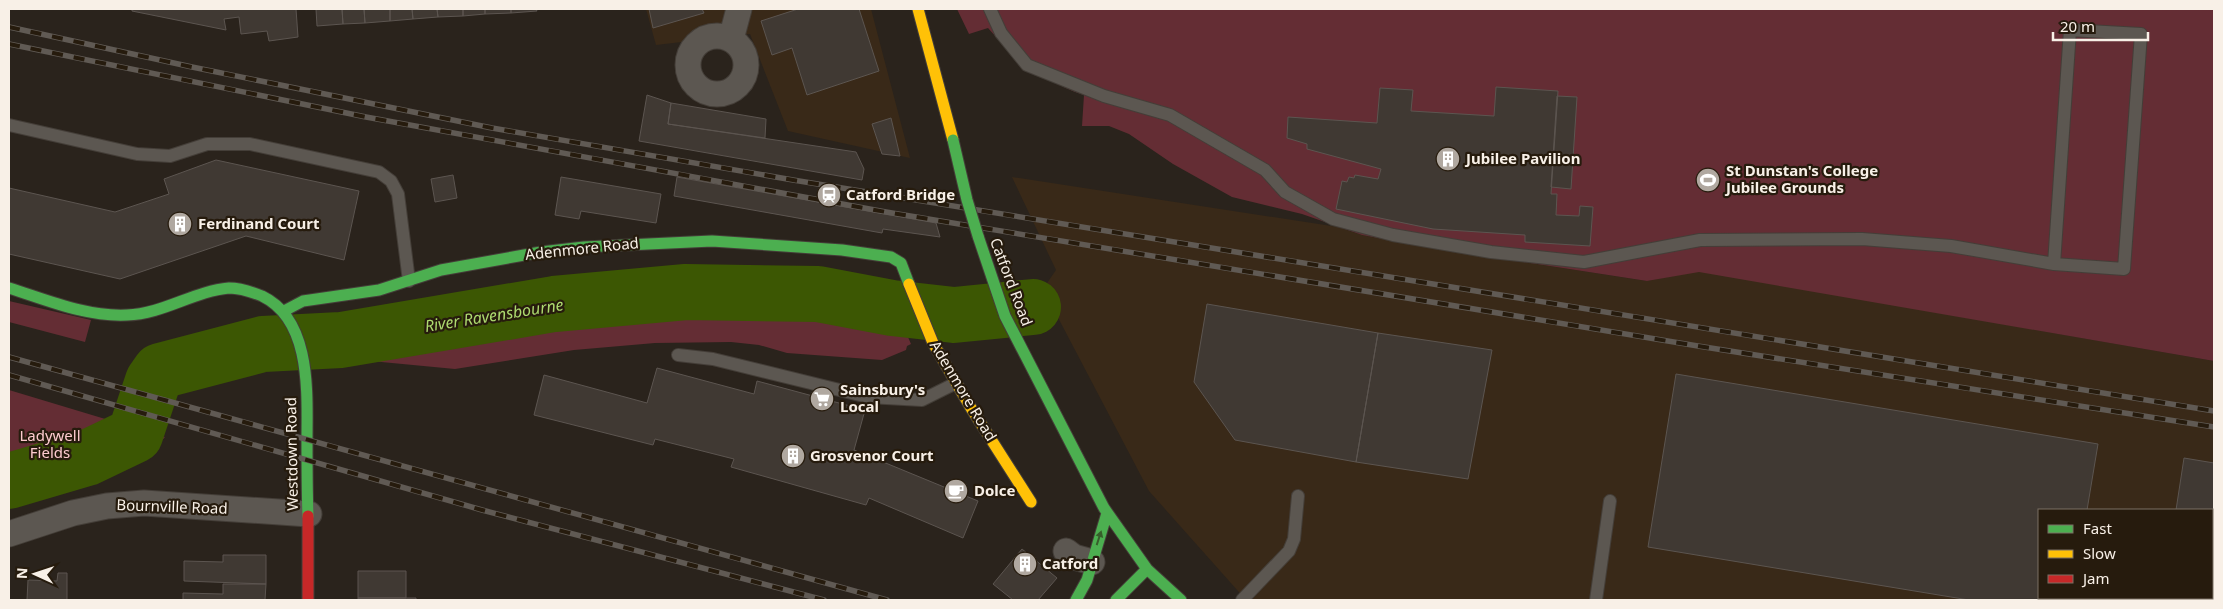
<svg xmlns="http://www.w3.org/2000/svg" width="2223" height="609" font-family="'Noto Sans',sans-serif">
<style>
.built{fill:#392918;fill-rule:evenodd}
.green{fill:#642d34}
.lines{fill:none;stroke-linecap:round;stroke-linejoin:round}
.river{stroke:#3c5703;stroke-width:56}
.building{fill:#403933;stroke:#5c5550}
.lane-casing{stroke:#443e38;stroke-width:14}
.street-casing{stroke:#443e38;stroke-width:27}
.fast-casing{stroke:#443e38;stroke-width:13}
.slow-casing{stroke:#443e38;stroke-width:13}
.jam-casing{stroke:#443e38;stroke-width:13}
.lane{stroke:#5c5751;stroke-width:12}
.street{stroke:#5c5751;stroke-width:25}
.fast{stroke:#4caf50;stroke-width:11}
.slow{stroke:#ffc107;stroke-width:11}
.jam{stroke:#c62828;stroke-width:11}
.rail-casing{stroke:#605a54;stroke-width:5.5}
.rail{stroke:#261b0d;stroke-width:4;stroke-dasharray:11;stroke-linecap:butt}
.fast-bridge-casing{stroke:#443e38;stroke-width:13;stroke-linecap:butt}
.fast-bridge{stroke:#4caf50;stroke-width:11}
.oneway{fill:#375e2b}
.labels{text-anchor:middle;stroke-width:4.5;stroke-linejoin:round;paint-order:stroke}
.poi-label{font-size:15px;font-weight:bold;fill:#f8f0e7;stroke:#261b0d;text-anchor:start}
.street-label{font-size:15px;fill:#f8f0e7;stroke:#261b0d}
.park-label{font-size:15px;fill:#fdcbcf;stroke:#261b0d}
.water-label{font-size:16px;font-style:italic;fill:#adda6f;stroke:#261b0d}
</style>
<rect width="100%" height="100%" fill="#2a231c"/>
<path class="built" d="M646 9H871L910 158 788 131 750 34 656 45Z
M1012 177 1338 227 1362 235 1432 248 1647 281 1699 271 2214 361V600H1246L1149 491 1043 289 1056 270ZM2039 510H2212V598H2039Z"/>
<path class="green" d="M957 9H2214V361L1699 272 1647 281 1432 248 1362 235 1302 214 1232 197 1173 164 1129 134 1109 126H1082L1084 95C1046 82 1015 59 988 28L969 34Z
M9 301 91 320 85 342 9 322Z
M670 310H735L879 323 901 321 911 344 907 346 906 350 882 360 787 353 759 345 731 342 655 343 574 350 455 369 350 359 359 353 416 346 537 322Z
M9 390 165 437 151 452 9 501Z"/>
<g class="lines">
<path class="river" d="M9 481 87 458 135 435 153 381 160 371 263 344 341 340 554 304 686 292 818 294 892 308 954 315 1033 307"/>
</g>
<path class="building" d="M132 9H296L298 37 269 41 267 31 241 34 239 17 224 19 226 30 132 11Z
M316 9H342L343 24 317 26Z
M342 9H364L365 23 343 24Z
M364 9H390V21L365 23Z
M390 9H412L413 19 390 21Z
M412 9H437L438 17 413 19Z
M437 9H463V16L438 17Z
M463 9H485V14L463 16Z
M485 9H511V13L485 14Z
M511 9H536L537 11 511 13Z
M649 9H702L704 13 653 28Z
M798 9H859L879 71 807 95 792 48 772 55 761 21Z
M1496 87 1558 91 1551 194H1557L1556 215 1579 216 1580 206 1593 207 1590 246 1525 242V235L1433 229 1336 209 1342 181 1347 182 1349 177 1354 178 1355 175 1378 179 1381 169 1307 149V144L1287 138 1288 117 1377 123 1380 88 1413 90 1411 111 1494 116Z
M647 95 671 103 668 124 856 152 864 169 862 180 639 141Z
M1557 96 1577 97 1571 189 1551 187Z
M671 103 766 119 765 138 668 124Z
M891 118 900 156 882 154 872 124Z
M216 160 359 191 344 260 246 236 120 279 9 254V188L115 212 169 194 164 179Z
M453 175 457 198 435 202 431 179Z
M561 177 661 194 656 223 581 211 579 219 555 215Z
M677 177 936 223 940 237 883 229 882 233 674 196Z
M1207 304 1378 333 1356 462 1235 440 1194 382Z
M1378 333 1492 350 1468 479 1356 462Z
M657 368 754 394 757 381 865 410 854 450 978 501 963 538 869 498 866 505 731 467 734 459 655 439 653 445 534 415 544 375 647 403Z
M1676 374 2098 444 2087 510H2039V598H2073V600H1969L1648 547Z
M2184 458 2214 463V556H2212V510H2176Z
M1022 549 1057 578 1038 600H1013L993 584Z
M223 555H266V584L184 581V561L223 562Z
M358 571H406V598H358Z
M58 573H67V600H27L28 580 57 581Z
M223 584H266L265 600H183V593L223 594Z
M358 598H416V600H358Z"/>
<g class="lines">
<g class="lane-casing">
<path id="lane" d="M990 9 1001 33 1027 65 1104 96 1170 115 1265 170 1285 192 1333 219 1393 235 1491 252 1584 262 1700 240 1862 239 1951 246 2054 264 2124 269 2141 34 2070 30 2054 264
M9 125 137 154 170 156 207 144H250L379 172 391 181 398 194 409 281
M678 355 713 359 868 397 922 400 956 383
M1242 600 1289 551 1294 539 1298 496
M1596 600 1610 501
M2167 600 2170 598"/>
</g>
<g class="street-casing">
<path id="street" d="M688 65a29 29 0 1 1 58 0a29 29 0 1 1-58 0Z
M731 39 739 9
M9 534 73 513 107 506 144 503 309 514
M1066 551 1074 557 1092 562"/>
</g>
<g class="fast-casing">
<path id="fast" d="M978 236 1005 316 1104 508 1147 569 1181 600
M9 288C47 300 86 317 127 315 163 314 194 291 229 288 241 288 252 292 262 296 312 320 307 394 307 440 307 465 307 491 308 516
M284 311 303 301 379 290 441 270 541 252 584 247 712 241 842 250 891 257 901 263 909 284
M1076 600 1087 580 1107 513
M1116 600 1147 569"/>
</g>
<g class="slow-casing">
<path id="slow" d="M918 9 953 140
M909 284 933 343 971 408 1031 502"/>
</g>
<g class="jam-casing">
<path id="jam" d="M308 516V600"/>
</g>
<use href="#lane" class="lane"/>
<use href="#street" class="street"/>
<use href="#fast" class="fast"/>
<use href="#slow" class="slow"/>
<use href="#jam" class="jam"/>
<g class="rail-casing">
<path id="rail" d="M9 27 192 67 492 128 793 180 2214 411
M9 44 366 117 886 212 1698 346 2214 427
M9 357 887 600
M9 375 482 510 824 600"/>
</g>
<use href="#rail" class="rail"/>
<g class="fast-bridge-casing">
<path id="fast-bridge" d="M953 140 967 200 978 236"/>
</g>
<use href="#fast-bridge" class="fast-bridge"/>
</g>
<defs><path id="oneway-solid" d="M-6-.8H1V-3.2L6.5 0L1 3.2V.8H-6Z" transform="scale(1.25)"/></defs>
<use class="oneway" href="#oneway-solid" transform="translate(1099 538) rotate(-72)"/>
<defs>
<g id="building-disc" transform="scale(1.25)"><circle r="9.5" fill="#b0a8a0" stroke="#261b0d"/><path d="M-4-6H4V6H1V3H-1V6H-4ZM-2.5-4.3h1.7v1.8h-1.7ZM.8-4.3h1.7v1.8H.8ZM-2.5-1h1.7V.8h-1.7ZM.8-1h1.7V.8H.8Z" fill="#fff"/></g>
<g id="stadium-disc" transform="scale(1.25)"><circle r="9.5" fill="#b0a8a0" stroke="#261b0d"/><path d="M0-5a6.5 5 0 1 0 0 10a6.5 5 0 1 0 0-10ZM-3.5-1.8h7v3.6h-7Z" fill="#fff"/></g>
<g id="station-disc" transform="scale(1.25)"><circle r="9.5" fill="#b0a8a0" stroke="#261b0d"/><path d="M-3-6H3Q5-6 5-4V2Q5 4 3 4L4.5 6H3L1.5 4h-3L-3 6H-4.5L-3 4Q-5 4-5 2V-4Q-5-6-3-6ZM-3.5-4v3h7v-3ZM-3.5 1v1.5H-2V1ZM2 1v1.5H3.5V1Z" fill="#fff"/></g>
<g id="supermarket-disc" transform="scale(1.25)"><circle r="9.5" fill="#b0a8a0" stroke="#261b0d"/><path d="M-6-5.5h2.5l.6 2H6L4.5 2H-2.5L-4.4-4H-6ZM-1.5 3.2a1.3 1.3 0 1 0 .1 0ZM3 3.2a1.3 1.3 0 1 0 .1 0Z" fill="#fff"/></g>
<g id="cafe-disc" transform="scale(1.25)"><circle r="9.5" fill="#b0a8a0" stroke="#261b0d"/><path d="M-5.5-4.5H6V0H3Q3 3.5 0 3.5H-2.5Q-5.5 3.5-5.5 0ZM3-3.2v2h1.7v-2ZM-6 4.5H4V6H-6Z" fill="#fff"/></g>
</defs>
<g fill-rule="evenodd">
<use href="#building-disc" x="1448" y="159"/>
<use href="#stadium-disc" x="1708" y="180"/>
<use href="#station-disc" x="829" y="195"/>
<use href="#building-disc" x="180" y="224"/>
<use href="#supermarket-disc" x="822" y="399"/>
<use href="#building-disc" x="793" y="456"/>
<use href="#cafe-disc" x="956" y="491"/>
<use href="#building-disc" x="1025" y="564"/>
</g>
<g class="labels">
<g class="poi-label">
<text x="1466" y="164">Jubilee Pavilion</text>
<text x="1726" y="176">St Dunstan's College<tspan x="1726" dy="17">Jubilee Grounds</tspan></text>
<text x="846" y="200">Catford Bridge</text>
<text x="198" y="229">Ferdinand Court</text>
<text x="840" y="395">Sainsbury's<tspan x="840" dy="17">Local</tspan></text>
<text x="810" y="461">Grosvenor Court</text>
<text x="974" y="496">Dolce</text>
<text x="1042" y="569">Catford</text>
</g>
<g class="street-label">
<text transform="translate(582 249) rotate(-6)" y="5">Adenmore Road</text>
<text transform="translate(1011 282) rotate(69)" y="5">Catford Road</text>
<text transform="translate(963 391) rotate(59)" y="5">Adenmore Road</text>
<text transform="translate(292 454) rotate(-91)" y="5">Westdown Road</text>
<text transform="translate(172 507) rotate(2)" y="5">Bournville Road</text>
</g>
<g class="park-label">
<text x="50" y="441">Ladywell<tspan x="50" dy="17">Fields</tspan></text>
</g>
<g class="water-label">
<text transform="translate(494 315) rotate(-9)" y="6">River Ravensbourne</text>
</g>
</g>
<rect width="2223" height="609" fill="none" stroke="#f8f0e7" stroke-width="20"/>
<rect x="2038" y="509" width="175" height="90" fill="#261b0d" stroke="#7a7064"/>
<rect x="2048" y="525" width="25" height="8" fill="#4caf50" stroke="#7a7064"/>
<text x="2083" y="534" font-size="15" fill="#f8f0e7">Fast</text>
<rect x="2048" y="550" width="25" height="8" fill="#ffc107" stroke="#7a7064"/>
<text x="2083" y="559" font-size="15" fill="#f8f0e7">Slow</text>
<rect x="2048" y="575" width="25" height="8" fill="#c62828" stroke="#7a7064"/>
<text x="2083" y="584" font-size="15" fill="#f8f0e7">Jam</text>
<g transform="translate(35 574) rotate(273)" stroke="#261b0d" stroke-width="4" paint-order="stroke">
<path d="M0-4L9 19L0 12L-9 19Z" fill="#f8f0e7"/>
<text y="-8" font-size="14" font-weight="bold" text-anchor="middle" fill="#f8f0e7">N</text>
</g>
<path d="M2053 32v8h95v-8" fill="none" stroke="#f8f0e7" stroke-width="2.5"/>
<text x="2060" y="32" font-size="15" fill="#f8f0e7" stroke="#261b0d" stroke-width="4" paint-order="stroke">20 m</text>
</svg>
